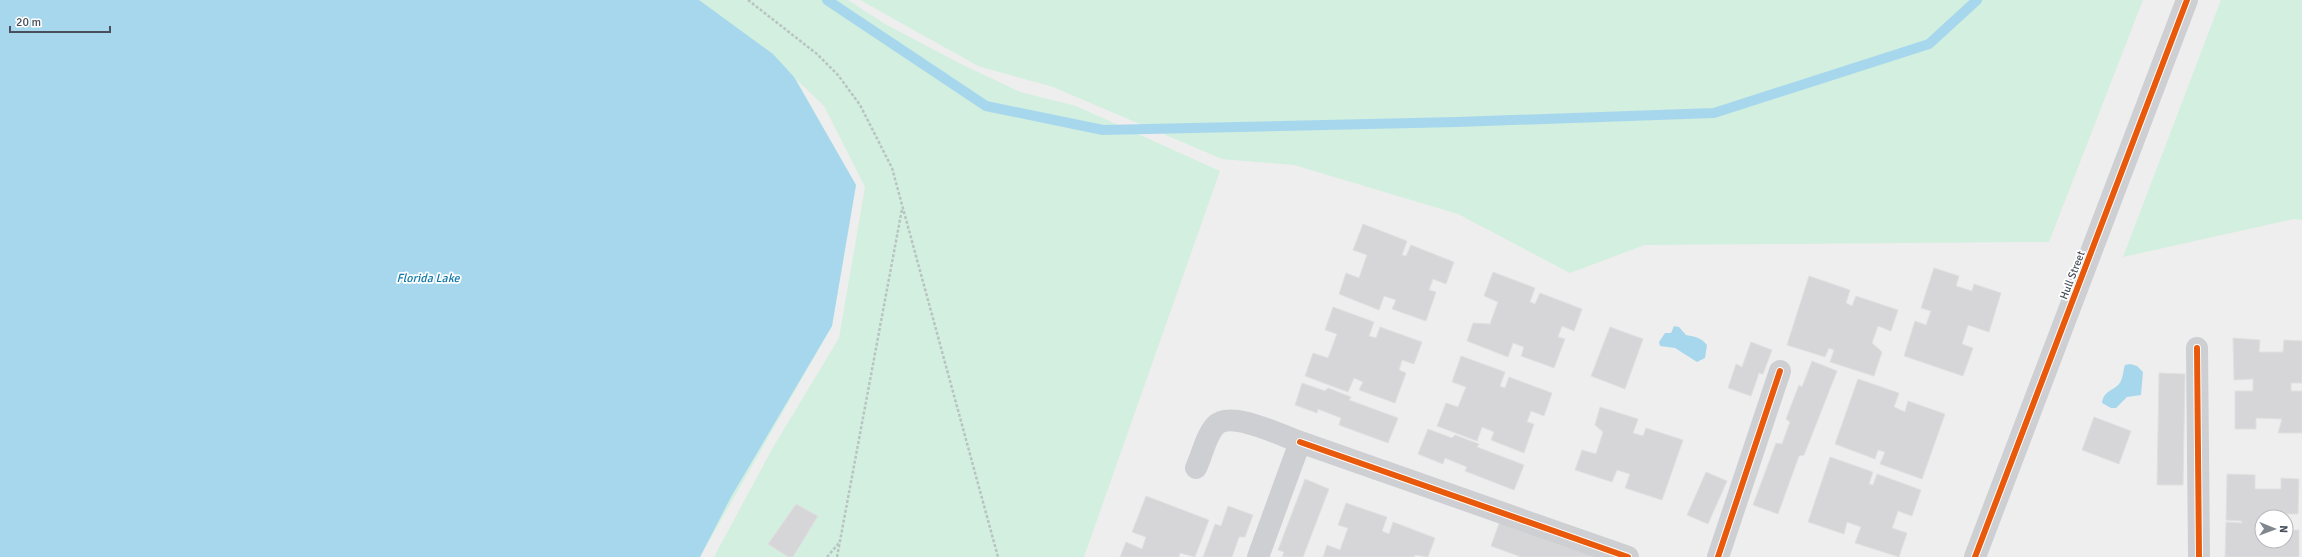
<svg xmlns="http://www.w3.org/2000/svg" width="2302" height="557" font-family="Signika,sans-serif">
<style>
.green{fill:#d2efe0}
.water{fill:#a7d7ed}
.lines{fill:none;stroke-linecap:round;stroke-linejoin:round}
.stream{stroke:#a7d7ed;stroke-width:10}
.building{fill:#d6d6d8;stroke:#e0e0e1}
.path{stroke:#b9c4c2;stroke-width:2.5;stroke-dasharray:3 2;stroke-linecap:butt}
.minor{stroke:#cdcfd2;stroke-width:22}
.cycleway-casing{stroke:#fff;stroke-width:8}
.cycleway{stroke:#e8590c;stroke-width:6}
.labels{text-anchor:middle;stroke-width:3.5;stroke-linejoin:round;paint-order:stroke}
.street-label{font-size:11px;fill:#464f5b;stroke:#fff}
.water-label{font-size:12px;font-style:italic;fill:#0c78a8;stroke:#fff}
</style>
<rect width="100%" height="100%" fill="#efeeee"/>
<path class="green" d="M0 0H848L885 24 961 64 1020 92 1076 106 1220 171 1084 557H714L772 449 839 338 865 187 824 106 796 79 856 185 832 326 700 557H170Z
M860 0H2143L2049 242 1645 245 1570 273 1458 214 1294 165 1222 159 1053 87 978 66Z
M2221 0H2302V220L2294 219 2123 257Z"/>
<path class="water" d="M0 0H699L773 54 794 77 856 185 832 326 731 497 700 557H0Z
M1674 326 1679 327 1686 335C1696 337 1700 337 1707 345L1705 358 1697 362 1675 348 1660 346 1659 342 1665 333H1671Z
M2130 364 2137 366 2143 372 2141 395 2127 397 2116 408H2111L2102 403C2104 390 2112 392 2119 384 2123 380 2123 370 2125 365Z"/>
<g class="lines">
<path class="stream" d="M827 0 986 106 1103 130 1457 122 1714 113 1929 44 1977 0"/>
</g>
<path class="building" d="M1363 224 1407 241 1402 255 1406 256 1411 245 1454 262 1446 284 1433 279 1429 290 1436 292 1426 321 1392 309 1396 300 1384 296 1379 310 1339 294 1346 273 1359 278 1367 255 1353 250Z
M1934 268 1959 276 1956 286 1972 291 1974 284 2001 293 1989 332 1968 325 1962 344 1973 348 1963 376 1904 356 1915 321 1926 325 1931 311 1921 308Z
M1493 272 1535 288 1530 302 1535 304 1540 293 1582 309 1574 331 1562 326 1558 337 1565 339 1554 368 1521 356 1524 347 1513 343 1508 357 1467 341 1473 323 1490 324 1498 302 1484 296Z
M1809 276 1850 290 1846 303 1852 306 1856 296 1898 310 1891 331 1878 326 1872 343 1882 352 1874 376 1830 362 1834 350 1829 348 1825 357 1787 345Z
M1333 307 1374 322 1369 336 1376 338 1380 327 1422 342 1414 364 1402 360 1399 370 1406 373 1395 403 1359 390 1363 382 1354 378 1348 392 1305 376 1313 353 1328 358 1337 334 1325 330Z
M1610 327 1643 339 1625 389 1591 376Z
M2233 338 2260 340 2259 352H2283L2284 340 2302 341V383H2291V391H2302V433H2278L2282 419 2256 418V429H2235V391H2253V379L2234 380Z
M1751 342 1772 350 1763 374 1759 373 1751 396 1728 388 1736 364 1742 367Z
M1461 356 1505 372 1500 386 1505 388 1509 377 1552 393 1544 416 1531 411 1527 422 1534 424 1524 453 1491 440 1494 432 1482 427 1477 441 1437 426 1446 403 1458 407 1466 387 1452 382Z
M1812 361 1837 371 1804 455 1799 456 1778 514 1753 505 1776 443 1782 444 1790 422 1786 419 1799 385 1802 387Z
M2159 373 2185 374 2183 485H2157Z
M1858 379 1899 393 1894 407 1905 412 1908 401 1945 414 1922 479 1880 464 1885 452 1878 450 1875 459 1835 444Z
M1302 383 1325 391 1328 388 1351 397 1349 400 1398 418 1388 443 1339 425 1341 418 1318 409 1317 413 1295 405Z
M1600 407 1638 419 1633 433 1643 436 1646 428 1683 440 1662 500 1625 488 1630 474 1617 470 1612 482 1575 470 1582 450 1596 454 1603 432 1595 425Z
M2094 417 2131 431 2119 464 2082 450Z
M1428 429 1452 438 1455 435 1479 444 1477 447 1524 465 1514 490 1465 471 1467 467 1445 458 1443 464 1418 454Z
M1830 457 1873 472 1869 484 1873 485 1877 474 1921 490 1912 516 1898 511 1892 528 1907 533 1899 557 1855 543 1861 527 1847 522 1844 534 1808 522Z
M1706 472 1727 481 1708 524 1687 515Z
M2227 474 2255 475V489H2281V478L2299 479 2298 514H2286V528V517H2262V541H2286V530H2299V557H2225L2226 522 2242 523V521L2226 520Z
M1305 479 1329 489 1303 557H1282L1284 552 1278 550Z
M1146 496 1209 520 1195 557 1180 553 1179 557H1120L1126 542 1142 549 1146 537 1132 532Z
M1346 503 1387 517 1382 531 1389 534 1393 522 1435 538 1428 557 1415 555 1414 557H1323L1327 545 1340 550 1348 528 1338 525Z
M796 504 818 516 793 557H788L768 544Z
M1228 506 1253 515 1245 537H1239L1232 557H1203L1215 524 1221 526Z
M1500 521 1601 557H1521L1491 546Z"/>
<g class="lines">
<path class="path" d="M748 0 817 54 838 75 860 105 892 168 998 557
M827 557 839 543
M837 557 902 209"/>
<path class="minor" d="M2197 348 2199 557
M1300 442 1628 557
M1196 468C1202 455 1206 436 1215 426 1230 409 1282 436 1300 442L1258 557
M1718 557 1780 371
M1975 557 2187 0"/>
<g class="cycleway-casing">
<path id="cycleway" d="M2197 348 2199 557
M1300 442 1628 557
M1718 557 1780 371
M1975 557 2187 0"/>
</g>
<use href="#cycleway" class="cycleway"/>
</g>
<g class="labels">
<g class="street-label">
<text transform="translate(2072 275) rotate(-69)" y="4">Hull Street</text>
</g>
<g class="water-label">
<text x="428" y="282">Florida Lake</text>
</g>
</g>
<g transform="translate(2274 529) rotate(91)"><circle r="19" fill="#ffffff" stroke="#b5b9bd"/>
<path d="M0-3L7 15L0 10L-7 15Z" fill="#81878e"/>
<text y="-6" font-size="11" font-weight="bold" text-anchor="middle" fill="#464f5b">N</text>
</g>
<path d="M10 26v6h100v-6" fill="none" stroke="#464f5b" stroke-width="2"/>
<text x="16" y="26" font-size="12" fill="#464f5b" stroke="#ffffff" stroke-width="3" paint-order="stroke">20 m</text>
</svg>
